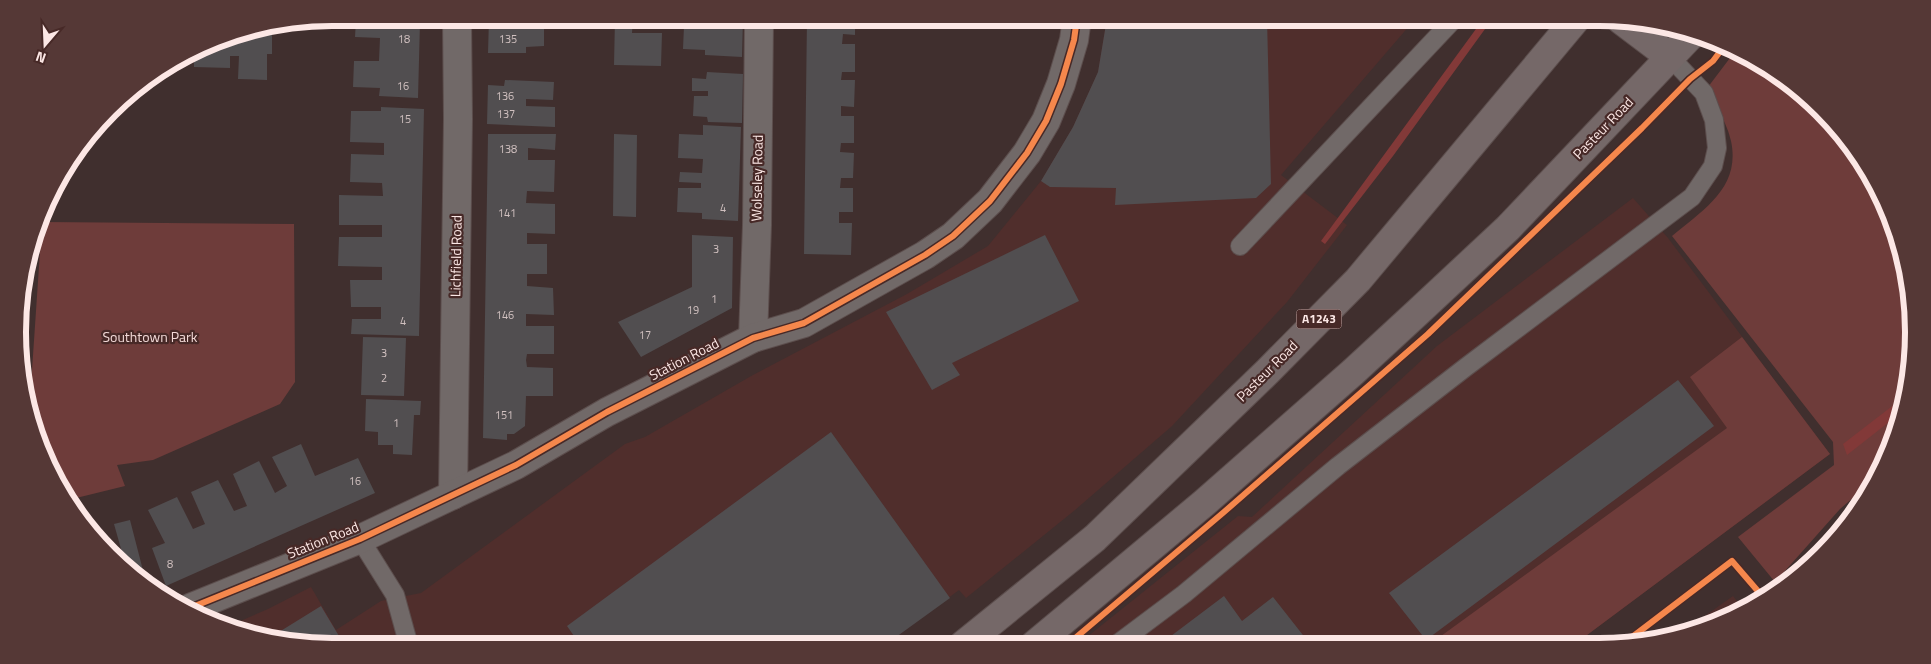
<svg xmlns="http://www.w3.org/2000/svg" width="1931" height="664" font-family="'Titillium Web',sans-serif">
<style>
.built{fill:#502e2c}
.green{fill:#6e3c3a}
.water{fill:#823938}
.building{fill:#514e50}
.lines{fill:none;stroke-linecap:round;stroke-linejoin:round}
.service-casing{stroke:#5c4e4d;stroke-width:20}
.minor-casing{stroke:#5c4e4d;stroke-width:30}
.tertiary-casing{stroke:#5c4e4d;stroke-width:30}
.primary-casing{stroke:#5c4e4d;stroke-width:30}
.service{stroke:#716968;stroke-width:18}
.minor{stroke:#716968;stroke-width:28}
.tertiary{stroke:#716968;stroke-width:28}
.primary{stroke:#756868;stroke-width:28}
.cycleway-casing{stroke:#472927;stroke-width:9}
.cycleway{stroke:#f5874c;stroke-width:6}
.labels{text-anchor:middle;stroke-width:4.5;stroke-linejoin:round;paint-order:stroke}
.number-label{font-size:11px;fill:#d1c1c0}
.shield{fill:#472927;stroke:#c6aeac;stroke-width:1}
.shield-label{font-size:12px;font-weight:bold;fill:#fce7e5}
.street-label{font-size:14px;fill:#fce7e5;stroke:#472927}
.park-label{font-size:14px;fill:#f2d9d7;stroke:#472927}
.rim{fill:none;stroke:#fce7e5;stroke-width:6}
</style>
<rect width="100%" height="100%" fill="#402f2e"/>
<path class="built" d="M1107 18H1416L1281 175 1347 225 1287 302 1172 426 1075 510 966 598 959 590 885 645 332 646 251 636 229 626 268 609 311 587 336 630 381 601 421 593 625 444 645 437 753 375 907 294 988 246 1041 181 1073 127 1098 72Z
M1633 198 1668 238 1830 454 1575 644 1077 645 1238 516 1252 517 1437 346Z
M1733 596 1744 610 1738 614 1685 630Z"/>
<path class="green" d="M1733 54 1790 82 1871 175 1911 291 1903 413 1876 478 1840 509 1775 582 1738 537 1834 465 1833 442 1672 236C1703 210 1741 188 1731 141 1728 125 1714 102 1708 87Z
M42 222 294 224 295 382 280 404 153 460 117 465 125 486 68 500 28 413 26 385H31Z
M1742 337 1830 454 1575 644H1430L1727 428 1690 377Z"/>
<path class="water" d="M1484 18H1493L1393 156 1325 244 1321 241Z
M1904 397 1903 411 1847 455 1843 444Z"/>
<path class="building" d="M489 18H526V25H544V46L526 47V53H488Z
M615 18H633L632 33H662L661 66 614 65Z
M705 18H743L742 57 705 55V50L683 49 684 26H704Z
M807 18H855V35L843 34 842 44H855V72H842L841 80H855L854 107 841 106V116H854V143H841L840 152 854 153 853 178H841L840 188H853V212H839V223H852L851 255 804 254Z
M1107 18H1267L1271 184 1256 198 1115 205 1116 188 1050 187 1041 181 1073 127 1098 72Z
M356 20 420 22 418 98 379 96 380 88 353 87 354 61H379L380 38 355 37Z
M272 29V54H267V80L238 79 239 56H230V68L194 67V52L212 41Z
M707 72 743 74 742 123 708 122 707 117 693 116 694 96H708V91H692V78L706 79Z
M505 80 554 82 553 100 526 99V106L555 107V127L487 124 488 85 504 86Z
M381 107 424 109 419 336 351 334 352 319H381V307H351L350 280H382V267L338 266 339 237H382V225H339V195L383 196 382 183 350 182 351 154 384 155V143L350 142 351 111H381Z
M703 125 741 127 738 221 702 219V213L677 212 678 188H701V183L679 182 680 172 702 173 703 159 678 158 679 134 703 135Z
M488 134H556L555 150 528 148V160H555L554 192 527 191 526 203 555 204V234L527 233V244H547V274H527V286L553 288 554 315 526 314V326H554V354H527L526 360 527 367 553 368V396H526L525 426 514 434H507V440L483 438Z
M614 134 637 135 636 217 613 216Z
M692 235 733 237 732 308 641 357 618 322 692 287Z
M1045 235 1079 301 952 363 960 375 932 390 886 312Z
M363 337 406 338 404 396 361 395Z
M1678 380 1714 426 1426 640 1389 593Z
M366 399 421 401 420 415H414L412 455 393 454V445H378V432L365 431Z
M831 432 950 598 885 645 581 646 567 626Z
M301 444 315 476 358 458 375 493 166 586 152 548 165 543 148 510 177 497 193 529 205 524 191 492 218 480 234 511 247 506 233 474 259 461 275 493 287 486 272 457Z
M130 520 146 582 121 557 123 556 114 524Z
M101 530 104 540 95 531Z
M1224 596 1242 621 1273 597 1310 644 1159 645Z
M321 606 345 646H332L284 640 279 632Z"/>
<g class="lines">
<g class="service-casing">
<path id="service" d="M1240 246 1455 18
M360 539 395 595 409 646
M1116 645 1184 594 1338 466 1466 367 1692 197 1713 166 1717 148 1714 120 1704 93 1670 57"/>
</g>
<g class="minor-casing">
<path id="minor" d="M753 338 757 225 759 18
M453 495 458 119 457 18"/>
</g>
<g class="tertiary-casing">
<path id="tertiary" d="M190 608 360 539 516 465 607 412 753 338 804 323 925 255 953 236 990 201 1027 153 1046 121 1061 84 1074 40 1077 18"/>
</g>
<g class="primary-casing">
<path id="primary" d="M1621 20 1670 57
M963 645 1095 538 1268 371 1358 280 1577 18
M1034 645 1204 503 1353 372 1418 312 1508 228 1692 34"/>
</g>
<use href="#service" class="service"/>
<use href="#minor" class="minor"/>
<use href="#tertiary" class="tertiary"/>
<use href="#primary" class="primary"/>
<g class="cycleway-casing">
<path id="cycleway" d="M190 608 360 539 516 465 607 412 753 338 804 323 925 255 953 236 990 201 1027 153 1046 121 1061 84 1074 40 1077 18
M1623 644 1732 561 1763 597
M1067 645 1224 512 1428 334 1642 128 1690 79 1713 61 1722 49"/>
</g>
<use href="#cycleway" class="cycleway"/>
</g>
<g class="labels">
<g class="number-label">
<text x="404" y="43">18</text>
<text x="508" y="43">135</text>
<text x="403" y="90">16</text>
<text x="505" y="100">136</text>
<text x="506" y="118">137</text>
<text x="405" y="123">15</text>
<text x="508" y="153">138</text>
<text x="723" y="212">4</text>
<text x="507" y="217">141</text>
<text x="716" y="253">3</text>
<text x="714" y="303">1</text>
<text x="693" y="314">19</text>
<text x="505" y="319">146</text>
<text x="403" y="325">4</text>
<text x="645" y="339">17</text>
<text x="384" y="357">3</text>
<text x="384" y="382">2</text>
<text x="504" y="419">151</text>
<text x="396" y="427">1</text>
<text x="355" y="485">16</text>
<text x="170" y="568">8</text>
</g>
<rect class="shield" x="1296.5" y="309.5" width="45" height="19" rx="4"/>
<g class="shield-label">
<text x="1319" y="323">A1243</text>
</g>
<g class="street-label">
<text transform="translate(1603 128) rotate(-46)" y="5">Pasteur Road</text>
<text transform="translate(757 178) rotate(-89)" y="5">Wolseley Road</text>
<text transform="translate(456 256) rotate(-89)" y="5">Lichfield Road</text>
<text transform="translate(684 359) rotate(-27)" y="5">Station Road</text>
<text transform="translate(1267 371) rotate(-45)" y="5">Pasteur Road</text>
<text transform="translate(323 540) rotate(-22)" y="5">Station Road</text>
</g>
<g class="park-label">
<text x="150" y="342">Southtown Park</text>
</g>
</g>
<path d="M0 0H1931V664H0ZM332 26H1599A306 306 0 0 1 1905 332V332A306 306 0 0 1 1599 638H332A306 306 0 0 1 26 332V332A306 306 0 0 1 332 26Z" fill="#553836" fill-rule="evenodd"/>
<path class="rim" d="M332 26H1599A306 306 0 0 1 1905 332V332A306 306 0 0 1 1599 638H332A306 306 0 0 1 26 332V332A306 306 0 0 1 332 26Z"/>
<g transform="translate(45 45) rotate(199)" stroke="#472927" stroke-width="4" paint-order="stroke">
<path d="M0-4L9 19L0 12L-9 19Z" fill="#fce7e5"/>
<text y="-8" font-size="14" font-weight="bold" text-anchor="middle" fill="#fce7e5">N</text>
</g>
</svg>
